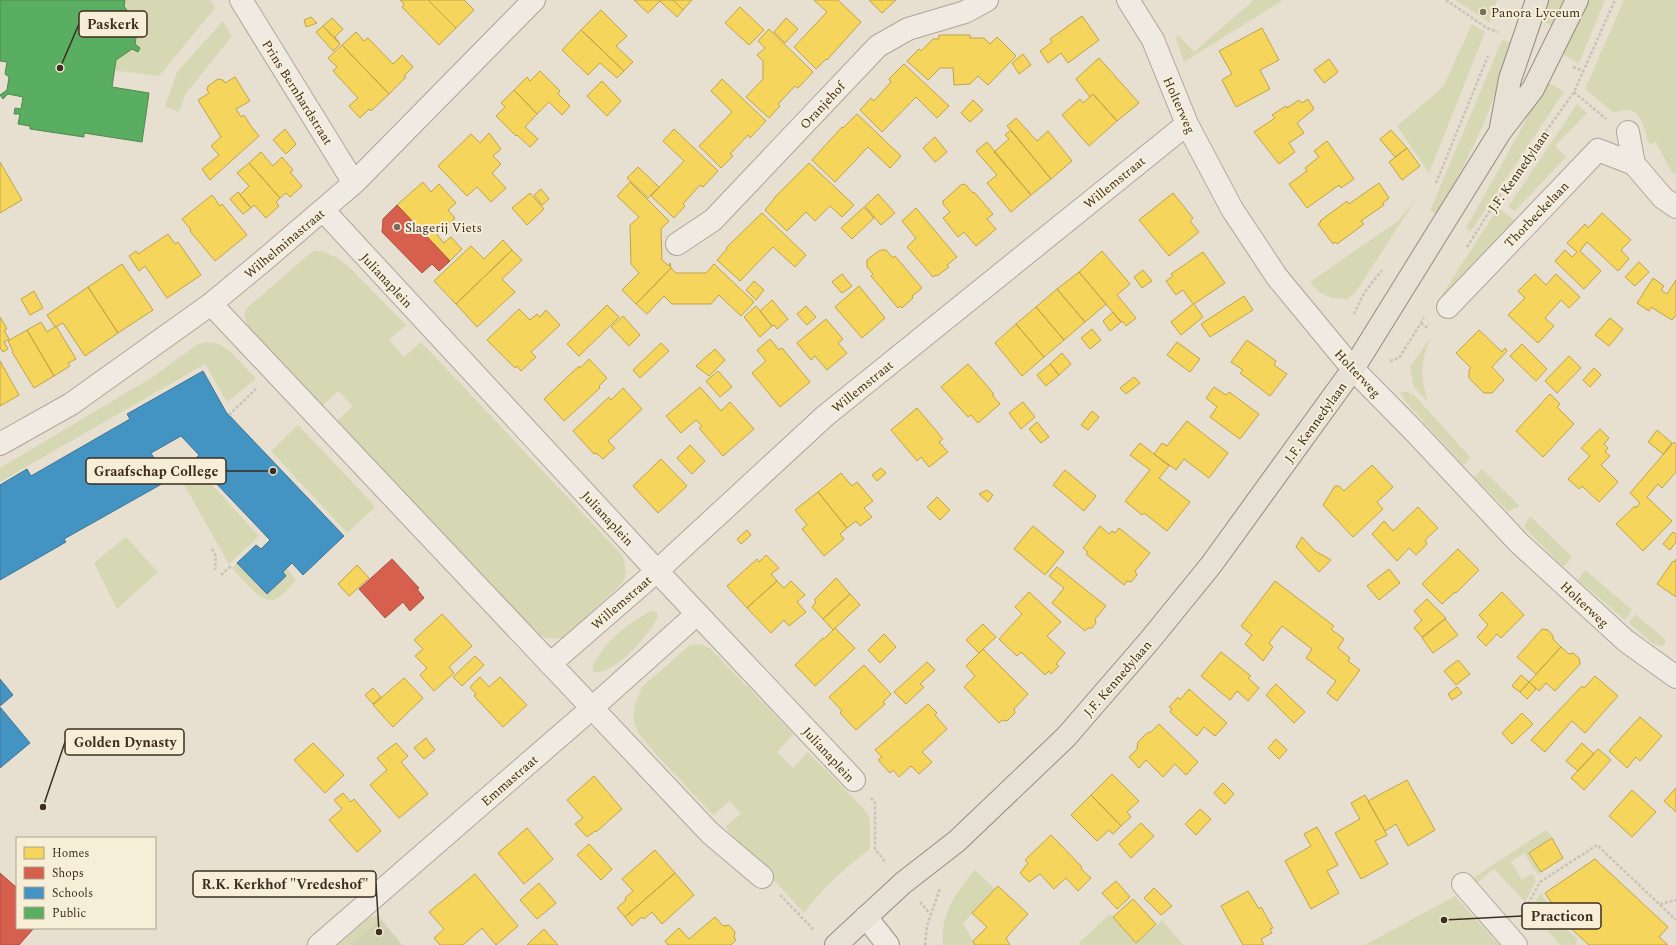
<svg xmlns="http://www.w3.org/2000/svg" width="1676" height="945" font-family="Spectral,serif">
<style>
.green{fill:#d6d7b3}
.cemetery{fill:#d1d1b3}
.homes{fill:#f6d55c;stroke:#bea34a}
.shops{fill:#d6604d;stroke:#a85140}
.schools{fill:#4393c3;stroke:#417592}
.public{fill:#5aae61;stroke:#51884e}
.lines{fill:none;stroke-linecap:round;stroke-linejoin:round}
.street-casing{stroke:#ada599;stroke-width:24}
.secondary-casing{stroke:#9c958a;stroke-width:24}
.primary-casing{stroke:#928b80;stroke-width:24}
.path{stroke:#c8c2b9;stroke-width:2.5;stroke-dasharray:3 2;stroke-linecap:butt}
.street{stroke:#efebe3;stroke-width:22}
.secondary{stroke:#efebe3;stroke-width:22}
.primary{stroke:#e6e1d4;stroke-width:22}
.poi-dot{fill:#786c5e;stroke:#f7eed8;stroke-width:1.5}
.labels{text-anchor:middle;stroke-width:4;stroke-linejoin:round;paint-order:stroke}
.poi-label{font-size:13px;fill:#3d2e20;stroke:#f7eed8;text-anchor:start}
.street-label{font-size:13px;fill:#3d2e20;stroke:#f7eed8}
.leader{fill:none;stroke:#3d2e20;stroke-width:1.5}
.callout-dot{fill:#3d2e20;stroke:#f7eed8;stroke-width:1.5}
.callout{fill:#f7eed8;stroke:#3d2e20;stroke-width:1.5}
.callout-label{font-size:14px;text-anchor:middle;font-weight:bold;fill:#3d2e20}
</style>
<rect width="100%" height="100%" fill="#e7e0d1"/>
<path class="green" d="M82 0H210L215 8 159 76 111 70Z
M1254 0H1283L1184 62 1176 38 1178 35 1194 52Z
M1455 0H1497L1490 23Z
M1548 0H1566L1553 26 1541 21Z
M1585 0H1605L1579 63 1562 54Z
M1624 0H1676V175L1671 171 1656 142 1649 144C1643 124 1640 102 1614 113L1585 89Z
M223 21 232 36 185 95 179 112 165 106 177 72Z
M1472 24 1485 32 1429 173 1397 126 1443 87Z
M1502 40 1515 44 1482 128 1456 181 1437 214 1430 211Z
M1546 81 1564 92 1471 231 1466 228 1518 135Z
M1577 104 1587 113 1555 146 1566 157 1515 211 1508 207Z
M1417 198 1355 293 1347 299 1332 298 1319 292 1310 282 1398 221Z
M1498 208 1516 221 1444 296 1442 295Z
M315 251H320L336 257 351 269 406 325 389 340 404 357 421 342 623 556 626 573 623 582 563 639 546 638 538 634 337 421 353 406 338 391 322 406 251 332C246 323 242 317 247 308L309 254Z
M1430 338C1421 361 1420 378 1428 402L1414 387 1410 367Z
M207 342 217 343 229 350 256 379 227 402 205 364 0 482V468L151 378 198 344Z
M1400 392H1407L1414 395 1471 458 1463 465 1405 401Z
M298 425 373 504 374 508 347 533 271 451Z
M191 462 259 536 229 564 178 474Z
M1482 469 1520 506 1508 511 1474 477Z
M1530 516 1572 557 1563 567 1524 527Z
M126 537 158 572 117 609 94 563Z
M237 563 287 568 296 581C290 586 283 596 275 599 261 605 241 577 232 568Z
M1585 570 1632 610 1625 620 1578 580Z
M651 611 656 612 658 616C652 633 613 676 594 672L592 667C604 642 627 624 651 611Z
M1635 614 1666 640 1662 647 1652 643 1629 623Z
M700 644 711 649 793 734 777 752 793 768 808 752 864 809 870 819V849C845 868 823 887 804 913L725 827 741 814 730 801 713 815 652 750 637 731 633 717 636 702 642 687 690 645Z
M1546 830 1552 838 1529 853 1541 872 1538 875 1524 853 1511 862 1522 880 1532 874 1536 881 1525 902 1494 869 1477 883 1473 878Z
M975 870 995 889 963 923 975 945H943C940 913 956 893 975 870Z
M1541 893 1560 923 1577 939 1576 942 1577 945H1560L1530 910Z
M1455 896 1499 945H1365Z
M1110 914 1136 943 1162 920 1183 945H1080L1079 943Z
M378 916 381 919 351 945H338L370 917Z"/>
<path class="cemetery" d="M381 919 402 945H351Z"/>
<path class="homes" d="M400 0H428L456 28 439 45 402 7 404 4Z
M428 0H464L474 10 456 28Z
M634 0H673L683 10 677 17 660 1 648 13Z
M673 0H692L683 10Z
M814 0H838L861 22 827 60 826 59 816 69 794 47 827 12Z
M869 0H896L882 13Z
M740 7 764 30 749 45 725 23Z
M601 10 627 36 616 46 633 62 624 71 581 30Z
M1082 16 1099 40 1068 63 1061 53 1048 63 1040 51 1052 42 1050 39Z
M311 17 317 23 306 27 304 20Z
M332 18 343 29 335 37 340 44 323 26Z
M786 18 798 29 785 43 774 32Z
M323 26 340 44 333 51 316 32Z
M1262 28 1279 60 1260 70 1270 89 1236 107 1222 80 1232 74 1219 51Z
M769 29 813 72 798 88 795 86 778 104 780 106 769 118 746 97 763 79V61L757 55 765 48 758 41Z
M581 30 624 71 617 78 600 63 588 75 562 50Z
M356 32 364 41 368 38 393 64 402 55 413 67 404 76 406 77 389 94 342 45Z
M939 35H970V38H984L990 44 997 37 1016 56 988 85 978 76 970 84 954 85 953 68H940L928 80 907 61 919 49 921 51 933 39H939Z
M342 45 389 94 371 111 369 109 360 118 349 106 358 98 333 71 337 67 328 58Z
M1023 54 1031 65 1019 74 1012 63Z
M1099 58 1139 103 1117 121 1093 94 1090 97 1076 79Z
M1329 59 1338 72 1324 83 1314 70Z
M904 64 949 106 937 118 916 97 882 132 860 110 871 98 874 101 891 82 889 79Z
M540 71 560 91 558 94 570 106 562 115 549 102 537 114 514 90 527 77 530 81Z
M235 77 250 101 236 109 241 117 244 115 251 126 259 136 210 180 202 169 219 155 211 146 221 137 198 100 209 93 207 90 208 86 218 79 223 80 225 83Z
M722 79 766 121 750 138 748 135 730 154 733 156 721 168 699 146 732 112 711 91Z
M602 81 621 101 607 116 587 96Z
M514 90 537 114 525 127 538 139 530 147 517 135 516 136 496 116 505 107 501 103Z
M1093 94 1117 121 1089 146 1062 115 1080 99 1083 103Z
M1308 99 1314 109 1297 123 1304 133 1289 143 1295 152 1279 164 1254 132 1275 118 1272 115 1286 106 1287 108 1299 100 1302 103Z
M973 100 983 110 970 122 961 113Z
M857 114 901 156 890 168 868 147 835 182 812 160 842 127 843 128Z
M1016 118 1037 141 1048 131 1072 161 1051 179 1007 126Z
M285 129 296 144 286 154 273 140Z
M674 129 718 171 703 187 700 185 683 204 685 206 674 218 651 196 684 161 663 141Z
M1011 130 1051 179 1031 195 994 152 1009 139 1005 135Z
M1391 130 1407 148 1395 157 1380 139Z
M489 133 501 149 493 156 501 164 492 173 506 188 491 202 477 187 467 196 438 166 471 134 480 143Z
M935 137 947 152 935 162 923 148Z
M1327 141 1354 179 1341 188 1339 185 1307 208 1289 184 1307 171 1305 168 1319 157 1314 151Z
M987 142 1031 195 1011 212 987 183 997 175 976 151Z
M1407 148 1420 166 1402 180 1389 162Z
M261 152 273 166 282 157 293 170 290 172 302 186 290 197 286 193 280 198 249 163Z
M0 162 22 200 0 213Z
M249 163 280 198 276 202 279 206 266 218 254 205 251 208 240 195 249 186 237 173Z
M809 163 854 205 842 217 830 206 815 221 806 212 787 231 765 210 774 199V198Z
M638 167 659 187 648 198 627 178Z
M423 182 431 192 439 184 456 203 448 210 455 218 437 235 444 243 451 237 462 249 450 261 397 205Z
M630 182 669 221 661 229 662 260 669 266 670 263 671 268 636 304 622 290 639 273 631 264 630 225 639 217 617 196Z
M1379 183 1389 198 1383 203 1384 205 1361 221 1364 224 1337 244 1335 242 1333 244 1318 224 1321 222 1320 221 1347 201 1349 204Z
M962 184 966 185 973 193 974 192 993 214 987 219 996 229 976 246 964 232 958 237 943 218 950 212 943 204V201Z
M541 189 549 199 542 205 534 195Z
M238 192 251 208 243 214 230 199Z
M530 193 544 209 527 225 512 208Z
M1173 193 1193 218 1190 221 1199 232 1169 256 1139 220Z
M878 194 895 213 881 225 865 206Z
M212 195 220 206 222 204 247 235 215 261 190 231 191 230 182 219Z
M864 207 874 218 852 239 841 228Z
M916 208 957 257 947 265 949 267 937 276 936 275 933 277 907 247 916 238 902 221Z
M762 213 806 255 795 267 773 247 740 281 717 260 727 249 726 248Z
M1602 213 1631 240 1621 250 1629 259 1618 271 1587 242 1580 251 1601 271 1584 289 1555 261 1565 250 1572 257 1577 252 1567 243 1585 224 1588 228Z
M168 234 175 244 178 242 201 275 167 298 145 266 139 271 129 256 136 251 138 254Z
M503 240 512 250 456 304 434 281 471 246 484 259Z
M512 250 522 260 502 279 515 292 477 327 456 304Z
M880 250H886L893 258 895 256 922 288 912 296 913 298 902 308 900 306 898 308 871 276 873 274 867 267V260Z
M1102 251 1130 284 1117 295 1136 318 1126 326 1122 321 1121 322 1079 272Z
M1203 252 1225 283 1194 304 1203 317 1181 335 1171 322 1193 304 1183 290 1176 295 1166 281 1173 276 1171 274Z
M1639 262 1649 272 1635 286 1625 277Z
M122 264 153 310 118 333 88 287Z
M714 264 754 302 741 316 719 295 711 304H672L664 296 647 314 636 304 671 268 676 273H706Z
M1143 270 1152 281 1142 288 1134 277Z
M1079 272 1106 304 1085 322 1057 289Z
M842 274 852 286 842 293 832 282Z
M1535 274 1546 285 1556 274 1580 297 1569 308 1561 300 1545 318 1554 326 1538 343 1508 315 1525 298 1518 291Z
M1653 278 1664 286 1661 290 1667 294 1676 280V315L1672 320 1651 307 1649 311 1637 303Z
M754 281 764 290 756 300 746 290Z
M859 286 885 318 862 338 835 307Z
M88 287 118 333 85 356 63 323 55 327 47 315Z
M1057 289 1085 322 1064 340 1036 307Z
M34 291 43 308 30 315 21 299Z
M1244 296 1253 310 1210 337 1201 324Z
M772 300 788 319 777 329 774 325 772 326 760 311Z
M607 305 619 317 579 356 567 344Z
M756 306 772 326 760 337 744 317Z
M806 306 816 317 807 325 797 314Z
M1036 307 1064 340 1044 357 1016 324Z
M519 309 530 320 537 314 540 317 546 310 560 325 531 352 536 357 521 371 517 366 515 368 487 340Z
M1113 312 1121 322 1110 331 1103 321Z
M623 316 640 335 629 346 611 327Z
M0 317 7 329 4 330 9 339 4 342 8 349 3 352 0 348Z
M1610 318 1623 329 1609 346 1595 335Z
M826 319 843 339 838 343 847 353 827 370 815 356 811 360 797 343Z
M41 322 47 332 56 326 76 359 68 363 70 366 54 376 27 330Z
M1016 324 1044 357 1022 376 995 343Z
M1092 329 1101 340 1090 349 1081 338Z
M27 330 54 376 34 388 12 352 13 351 8 341Z
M1479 330 1502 352 1505 348 1507 351 1492 367 1504 380 1492 393H1484L1469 378V370L1471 368 1456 353Z
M770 339 779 350 782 348 810 382 780 407 752 373 766 361 757 350Z
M1247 340 1276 361 1274 365 1287 374 1270 396 1240 373 1243 370 1231 362Z
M1177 342 1200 359 1190 372 1167 355Z
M661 343 669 351 640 378 633 370Z
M1522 344 1547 369 1536 381 1510 356Z
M715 349 725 360 709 376 696 366Z
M1062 353 1071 364 1059 375 1050 364Z
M1569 356 1581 368 1557 393 1545 381Z
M589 359 607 378 599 386 600 388 564 421 544 399 579 366 580 368Z
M0 361 19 395 0 406Z
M968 364 994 394 992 395 1000 404 978 423 971 415 968 417 941 387Z
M1050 364 1059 375 1046 386 1037 375Z
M1594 368 1601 375 1590 387 1583 380Z
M718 371 732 387 720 397 706 381Z
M1134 377 1140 383 1126 394 1120 388Z
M700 387 721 411 730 402 754 429 723 456 699 428 702 426 696 420 681 433 666 416Z
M1214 387 1226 395 1229 392 1259 414 1240 439 1210 417 1217 407 1206 398Z
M623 388 642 409 608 441 615 448 603 459 596 453 594 454 573 431 609 397 611 400Z
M1550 394 1560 404 1557 407 1574 424 1543 457 1516 431Z
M1023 402 1035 417 1021 429 1009 413Z
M917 408 943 439 939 442 948 452 929 467 921 457 917 461 891 430Z
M1092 411 1099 417 1088 430 1081 425Z
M1187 421 1228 453 1209 478 1184 459 1176 470 1154 454 1162 443 1167 446Z
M1037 422 1049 437 1041 443 1029 429Z
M1600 429 1609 438 1604 444 1608 448 1605 452 1610 456 1601 465 1618 482 1599 502 1582 486 1579 489 1568 479 1590 456 1581 448Z
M1657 430 1672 443 1663 454 1648 442Z
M1674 442 1676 444V472L1662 488 1658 484 1647 497 1672 521 1643 551 1616 524 1635 506 1636 508 1640 503 1630 493Z
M1140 443 1169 466 1159 478 1190 502 1167 531 1144 513 1142 515 1125 501 1150 470 1130 455Z
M690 445 705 461 692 474 677 458Z
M661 459 687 486 658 513 633 486Z
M1372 465 1393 487 1377 502 1383 509 1353 537 1323 505 1335 486H1339L1344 491Z
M881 468 886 473 877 481 872 475Z
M1065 470 1096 496 1084 511 1053 485Z
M841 473 852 486 857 482 873 501 864 508 872 517 860 526 856 521 847 528 818 492Z
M987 490 993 495 988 502 979 494Z
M818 492 847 528 840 534 844 539 824 556 802 529 807 525 795 510Z
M937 497 950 510 940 520 927 507Z
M1418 507 1438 528 1425 540 1427 544 1416 555 1409 548 1397 561 1372 534 1384 521 1393 531Z
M1033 526 1064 552 1045 575 1014 549Z
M1100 526 1109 534 1112 531 1115 533 1119 528 1150 553 1135 571 1137 575 1131 582 1127 581 1124 585 1086 554 1088 552 1083 548Z
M747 530 751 535 741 544 737 539Z
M1673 532 1676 534V542L1670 550 1663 544Z
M1302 537 1315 551 1331 560 1319 572 1296 547Z
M1458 549 1479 570 1456 593 1455 592 1442 604 1422 584Z
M766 555 779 568 771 574 777 581 747 608 727 586 757 559 759 562Z
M1676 559V597L1657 584 1673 561 1674 562Z
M357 565 369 578 349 596 338 584Z
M1057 567 1106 606 1095 619 1096 623 1092 628H1088L1085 631 1052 603 1064 588 1049 576Z
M1389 569 1400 583 1379 600 1367 586Z
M836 578 850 594 823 619 812 607 816 602 814 600Z
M777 581 784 588 791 581 805 595 797 602 806 612 789 626 784 620 771 633 747 608Z
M1275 581 1334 626 1331 629 1344 639 1338 648 1350 658 1348 661 1360 670 1337 701 1327 693 1336 681 1306 658 1312 649 1282 626 1269 643 1273 647 1263 661 1245 644 1252 635 1241 626Z
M1029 592 1061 622 1047 636 1065 653 1056 664 1059 666 1051 674 1049 671 1045 675 1021 652 1017 656 999 639 1022 614 1015 607Z
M1502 592 1524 615 1501 638 1497 634 1486 646 1477 637 1488 625 1479 615Z
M850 594 860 605 833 630 823 619Z
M1427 599 1446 618 1422 637 1414 628 1422 620 1414 611Z
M442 614 472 646 449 667 454 673 434 691 420 675 427 668 415 656 423 649 414 640Z
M1445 619 1458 635 1433 653 1422 638Z
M983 624 996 637 979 653 966 640Z
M835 628 855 648 815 686 795 665 823 638 824 639Z
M1542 629 1548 630 1553 636V639L1561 647 1536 674 1517 657Z
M884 634 896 647 880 663 868 650Z
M1561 647 1569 654 1573 653 1579 658 1580 664 1555 691 1546 683 1539 691 1529 682Z
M983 649 1028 694 1014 709 1015 713 1007 721 1002 720 999 723 964 687 975 676 966 666Z
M1221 652 1251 676 1248 678 1259 688 1248 701 1237 691 1230 700 1201 676Z
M475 656 484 665 462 686 453 677Z
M1458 660 1470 674 1456 685 1444 671Z
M927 662 935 670 920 684 924 687 906 704 894 692Z
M864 665 891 694 883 702 885 704 856 730 840 713 842 711 829 697Z
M1521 675 1529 682 1520 692 1512 686Z
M1595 676 1618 696 1585 733 1572 721 1545 752 1531 740 1582 686 1584 688Z
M480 677 489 687 500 677 527 705 503 727 474 696 476 694 470 687Z
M404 678 423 698 393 727 373 705Z
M1529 682 1536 689 1527 699 1520 692Z
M1276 684 1305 712 1294 723 1266 695Z
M1457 687 1462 693 1452 700 1448 694Z
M373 688 381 697 373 704 365 695Z
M1189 689 1227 723 1215 736 1204 727 1197 736 1170 712 1172 709 1169 707 1178 697 1180 700Z
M928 704 937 713 935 715 947 729 922 752 932 762 919 774 911 766 899 777 893 770 890 773 878 760 882 757 875 750Z
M1522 713 1533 724 1512 744 1502 733Z
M1640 717 1662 736 1640 761 1636 757 1627 768 1609 751Z
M1159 724 1198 762 1186 775 1175 764 1163 777 1146 760 1139 768 1129 757 1137 749 1138 742 1147 733 1151 732Z
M426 738 435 750 424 759 414 748Z
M1276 739 1287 750 1279 759 1268 748Z
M313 743 344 775 325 793 294 760Z
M396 743 408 756 401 762 428 794 399 818 370 785 387 770 377 758Z
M1582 743 1594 754 1578 771 1566 761Z
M1598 749 1611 760 1584 790 1571 778Z
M1112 774 1139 801 1127 812 1131 817 1121 826 1091 795Z
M594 776 622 809 596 832 595 831 587 837 575 824 583 818 567 800Z
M1407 780 1435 830 1408 846 1396 824 1385 831 1368 801Z
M1223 783 1234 794 1225 804 1214 793Z
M1676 788V812L1664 801Z
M1632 790 1656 812 1632 837 1609 816Z
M343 793 351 802 354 799 381 831 357 852 329 820 342 809 334 800Z
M1091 795 1121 826 1113 834 1109 830 1097 841 1071 815Z
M1365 795 1387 835 1375 841 1388 864 1361 879 1335 833 1360 819 1351 803Z
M1200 809 1211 819 1196 835 1185 824Z
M1141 823 1154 836 1131 858 1119 844Z
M1317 827 1338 865 1327 871 1339 893 1311 909 1285 861 1311 846 1304 834Z
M527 828 553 859 524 884 498 853Z
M1051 835 1082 867 1081 869 1091 878 1078 891 1066 878 1054 889 1040 874 1029 882 1020 873 1028 863 1025 860Z
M1552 838 1563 858 1541 872 1529 853Z
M589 844 612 869 601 880 577 855Z
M655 850 675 873 625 917 617 908 626 900 625 898 633 891 622 879Z
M1595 859 1668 927 1659 937 1668 945H1589L1565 923 1545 893Z
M675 873 694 895 662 924 652 912 644 919 642 917 632 926 625 917Z
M475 874 518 926 496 945 482 928 463 945H440L434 938 444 929 429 912Z
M1116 881 1130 897 1117 909 1102 893Z
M539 883 556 903 537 919 520 900Z
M998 886 1028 914 1006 938 1010 945H975L973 941 987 927 972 913Z
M1154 888 1172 906 1161 915 1144 898Z
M1248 891 1259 909 1261 907 1273 928 1270 929 1272 933 1261 939 1264 945H1243L1221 906Z
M1133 899 1156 924 1136 943 1113 917Z
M715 917 723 926 729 925 735 932 734 938 736 940 731 945H668L665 941 679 928 689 939Z
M544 929 558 945H527Z"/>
<path class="shops" d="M397 205 450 261 439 271 432 264 422 273 382 232 383 219Z
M392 559 419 588 417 589 424 598 410 611 403 602 385 618 359 589Z
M0 873 17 888V928H34L19 945H0Z"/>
<path class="schools" d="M203 371 226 412 344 536 303 575 292 563 283 572 286 576 267 594 237 563 256 545 261 549 270 540 194 460 199 455 181 436 151 453 167 481 64 539 66 542 0 580V485L27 469 31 476 130 419 127 414Z
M0 679 13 695 0 706Z
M0 707 30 743 0 768Z"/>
<path class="public" d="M0 0H125L124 6 135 22 143 21 144 25 138 26 135 44 140 48 138 52 132 49 116 60 112 87 149 93 142 142 84 133V137L30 129V126L18 124 20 114H14L15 108 21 109 23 97 8 94 3 99 0 95 7 90 9 77 5 74 7 62 0 61Z"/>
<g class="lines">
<g class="street-casing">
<path id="street" d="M241 0 354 183
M1128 0 1153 40 1187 124 1232 209 1277 277 1353 369 1414 431 1519 543 1626 641 1676 677
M1628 132 1634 164 1663 198 1676 207
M323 210 657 571 854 780
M677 244 713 220 878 46 908 29 965 12 987 0
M211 304 710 833 762 877
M1448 307 1598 150 1634 164
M0 444 71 404 211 304 263 261 354 183 534 0
M550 664 657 571 825 416 1187 124
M1463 884 1516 945
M319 945 592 708 697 614"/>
</g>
<g class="secondary-casing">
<path id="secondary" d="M866 917 888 945"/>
</g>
<g class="primary-casing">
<path id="primary" d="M1501 127 1510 79 1537 0
M836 945 903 883 957 841 1066 737 1150 640 1211 565 1353 369 1500 132 1533 89 1577 0"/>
</g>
<path class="path" d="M1446 0 1487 28 1498 32
M1573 67 1584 71
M1574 92 1606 119
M1436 183 1488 56
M1467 247 1496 201 1574 92 1615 0
M1354 314 1364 293 1382 270
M1421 323 1426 327 1429 324
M1390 361 1399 358 1424 318
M229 415 256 389
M212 549 216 556 215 570
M221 575 231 566
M871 798 875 803V849L886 863
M780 895 814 930
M920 902 931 915
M1660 904 1676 900
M1521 911 1527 906 1540 882 1597 845 1676 920
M925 945 927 926 940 888"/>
<use href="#street" class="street"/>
<use href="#secondary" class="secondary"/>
<use href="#primary" class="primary"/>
</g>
<g class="poi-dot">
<circle cx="1483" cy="12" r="4"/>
<circle cx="397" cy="227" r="4"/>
</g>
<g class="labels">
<g class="poi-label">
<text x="1491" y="17">Panora Lyceum</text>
<text x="405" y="232">Slagerij Viets</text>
</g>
<g class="street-label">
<text transform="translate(298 92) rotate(58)" y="5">Prins Bernhardstraat</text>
<text transform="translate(822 105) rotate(-47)" y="5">Oranjehof</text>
<text transform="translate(1180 105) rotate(66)" y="5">Holterweg</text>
<text transform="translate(1518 171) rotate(-55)" y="5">J.F. Kennedylaan</text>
<text transform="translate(1114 182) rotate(-39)" y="5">Willemstraat</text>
<text transform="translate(1536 214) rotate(-46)" y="5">Thorbeckelaan</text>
<text transform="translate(284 243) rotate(-40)" y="5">Wilhelminastraat</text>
<text transform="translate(387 280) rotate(47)" y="5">Julianaplein</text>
<text transform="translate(1358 373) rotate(47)" y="5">Holterweg</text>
<text transform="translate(862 386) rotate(-39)" y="5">Willemstraat</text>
<text transform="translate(1315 422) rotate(-54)" y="5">J.F. Kennedylaan</text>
<text transform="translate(608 518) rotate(47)" y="5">Julianaplein</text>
<text transform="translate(621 602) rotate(-41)" y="5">Willemstraat</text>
<text transform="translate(1585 604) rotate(43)" y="5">Holterweg</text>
<text transform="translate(1117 678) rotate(-49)" y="5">J.F. Kennedylaan</text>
<text transform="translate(829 754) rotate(47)" y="5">Julianaplein</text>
<text transform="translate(509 780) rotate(-41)" y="5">Emmastraat</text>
</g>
</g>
<path class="leader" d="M60 68L79 24M273 471L226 471M43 807L65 742M379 932L376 884M1444 920L1522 916"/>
<g class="callout-dot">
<circle cx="60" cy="68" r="4"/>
<circle cx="273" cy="471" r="4"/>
<circle cx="43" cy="807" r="4"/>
<circle cx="379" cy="932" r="4"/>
<circle cx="1444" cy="920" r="4"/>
</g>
<g class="callout">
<rect x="79" y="11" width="68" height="26" rx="4"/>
<rect x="86" y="458" width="140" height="26" rx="4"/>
<rect x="65" y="729" width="119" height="26" rx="4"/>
<rect x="193" y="871" width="183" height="26" rx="4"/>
<rect x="1522" y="903" width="79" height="26" rx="4"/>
</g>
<g class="callout-label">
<text x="113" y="29">Paskerk</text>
<text x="156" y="476">Graafschap College</text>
<text x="125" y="747">Golden Dynasty</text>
<text x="285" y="889">R.K. Kerkhof "Vredeshof"</text>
<text x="1562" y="921">Practicon</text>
</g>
<rect x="16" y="837" width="140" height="92" fill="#f7eed8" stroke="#ada18e"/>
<rect x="24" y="847" width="20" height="12" fill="#f6d55c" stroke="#ada18e"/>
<text x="52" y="857" font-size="12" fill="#3d2e20">Homes</text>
<rect x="24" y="867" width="20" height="12" fill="#d6604d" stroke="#ada18e"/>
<text x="52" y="877" font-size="12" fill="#3d2e20">Shops</text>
<rect x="24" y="887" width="20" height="12" fill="#4393c3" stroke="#ada18e"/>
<text x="52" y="897" font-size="12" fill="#3d2e20">Schools</text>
<rect x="24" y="907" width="20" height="12" fill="#5aae61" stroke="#ada18e"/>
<text x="52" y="917" font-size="12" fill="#3d2e20">Public</text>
</svg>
